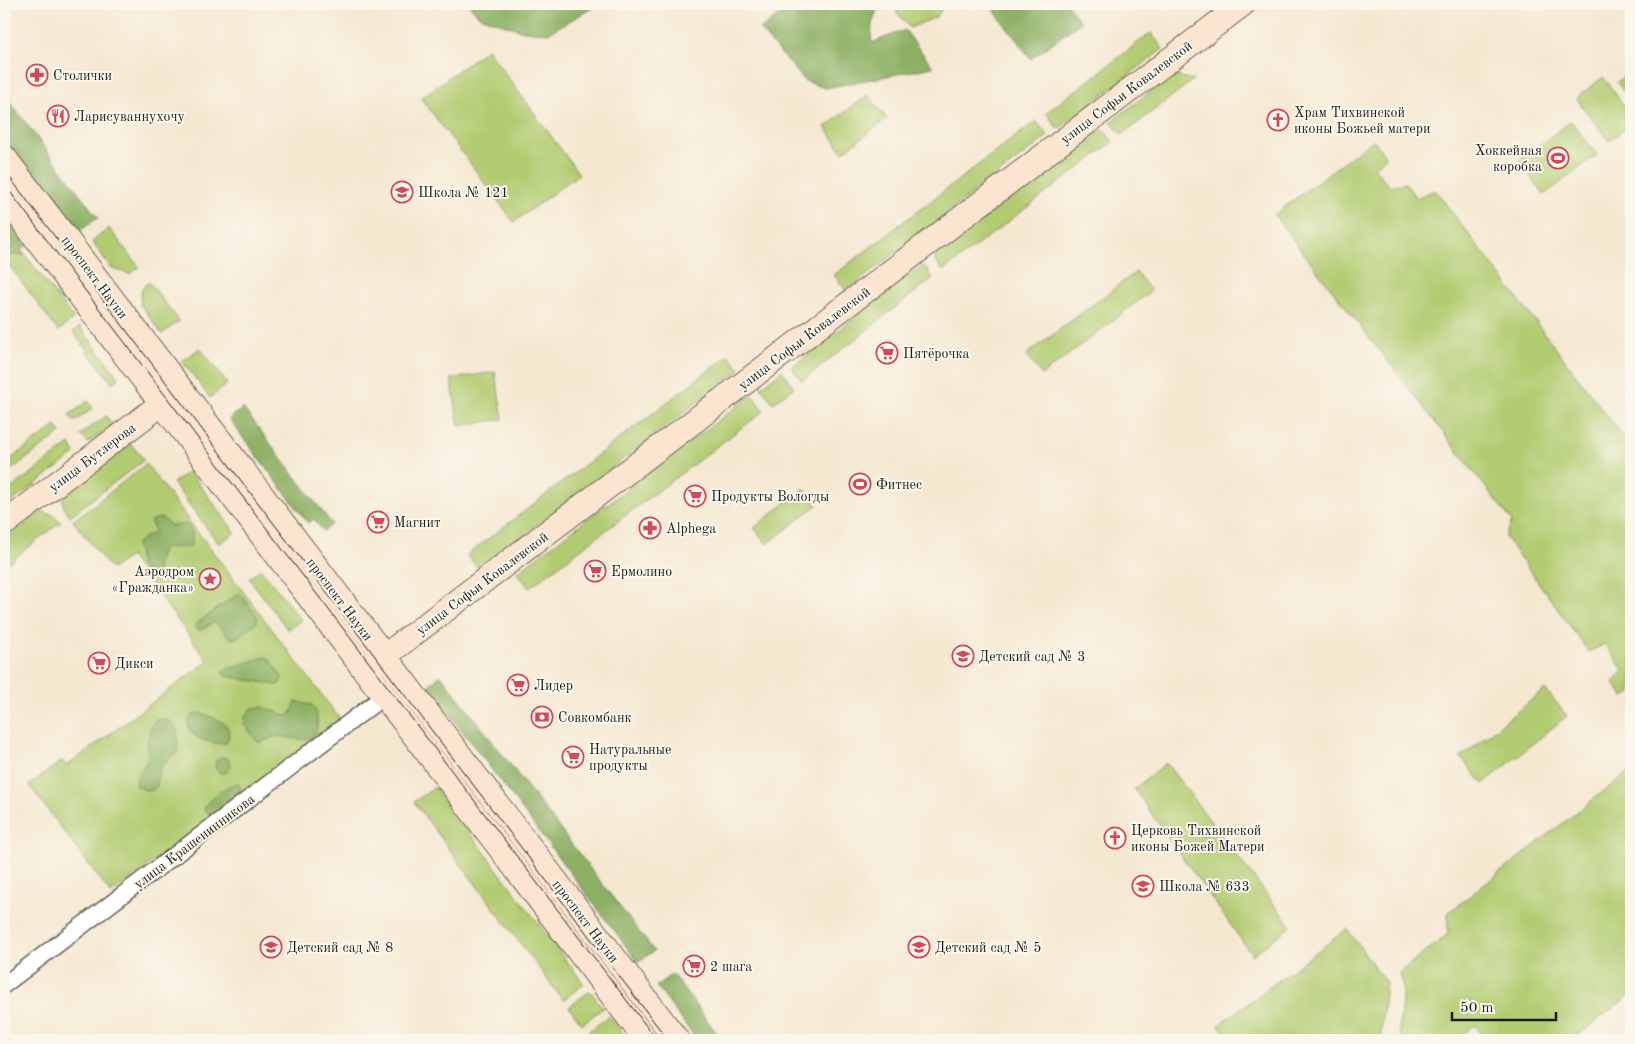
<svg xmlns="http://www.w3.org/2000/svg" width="1635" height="1044" font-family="'Old Standard TT',serif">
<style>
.green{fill:#b2cc72;stroke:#677447}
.forest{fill:#8db064;stroke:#546640}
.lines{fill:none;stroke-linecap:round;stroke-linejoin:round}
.street-casing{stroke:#68635b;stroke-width:19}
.secondary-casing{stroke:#68635b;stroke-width:26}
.street{stroke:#fff;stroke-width:16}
.secondary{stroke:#fce5d0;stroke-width:24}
.tram{stroke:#1c1c1c;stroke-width:1}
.labels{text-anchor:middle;stroke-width:4;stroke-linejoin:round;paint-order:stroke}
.poi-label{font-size:14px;fill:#1c1c1c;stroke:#fbf7ec;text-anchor:start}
.street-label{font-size:14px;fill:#1c1c1c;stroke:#fbf7ec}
</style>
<rect width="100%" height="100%" fill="#fbf7ec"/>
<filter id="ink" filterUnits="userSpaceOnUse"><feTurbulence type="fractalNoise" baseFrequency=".02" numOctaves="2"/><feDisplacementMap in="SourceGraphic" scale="10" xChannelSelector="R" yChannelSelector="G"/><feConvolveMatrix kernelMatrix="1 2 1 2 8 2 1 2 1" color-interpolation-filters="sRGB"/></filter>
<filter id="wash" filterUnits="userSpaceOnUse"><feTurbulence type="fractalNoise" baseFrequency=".0096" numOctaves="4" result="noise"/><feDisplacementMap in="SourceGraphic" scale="20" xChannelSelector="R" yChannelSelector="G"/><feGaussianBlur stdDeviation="1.12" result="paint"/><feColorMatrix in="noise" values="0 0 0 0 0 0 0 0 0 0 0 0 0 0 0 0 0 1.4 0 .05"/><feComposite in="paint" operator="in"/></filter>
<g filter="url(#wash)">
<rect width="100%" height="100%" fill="#f5e8d1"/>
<path class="green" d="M890 4H946L936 17 910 28Z
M1151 33 1163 49 1058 129 1046 113Z
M487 49 579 174 514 222 421 98Z
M1631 71V102L1617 82Z
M1172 75 1193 80 1122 135 1111 122Z
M1603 77 1631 115V124L1609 141 1576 98Z
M868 95 887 119 843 152 825 127Z
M1036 121 1048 136 846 291 834 275Z
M1571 121 1597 155 1544 195 1519 161Z
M1102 128 1113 142 943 271 935 261 936 255Z
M1373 140 1386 157 1374 167 1389 186 1405 183 1416 198 1435 190 1631 447V693L1624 697 1613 682 1624 671 1605 644 1589 652 1505 537 1512 521 1274 215Z
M109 228 139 267 130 274 112 269 92 242Z
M4 255H25L74 319 58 331 4 258Z
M923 266 926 268 933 278 802 381 792 367 919 267Z
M1136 272 1151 291 1042 375 1026 355Z
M149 282 179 321 162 334 140 304 142 288Z
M80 327 119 378 112 383 73 332Z
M200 348 227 384 210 398 182 361Z
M729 355 740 370 479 569 467 555Z
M782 371 794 387 773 403 761 387Z
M495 372 503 419 459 426 451 379Z
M752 395 764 411 529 588 517 572Z
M88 401 93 408 74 422 69 415Z
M106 416 113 425 88 443 80 435Z
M56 426 61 433 4 475V464Z
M70 444 75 454 4 508V494Z
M131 444 144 460 70 516C64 508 59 502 66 492Z
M146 464 340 719 111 894 29 785 62 761 67 766 208 661 130 556 111 569 73 521Z
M189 471 235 532 219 544 173 483Z
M804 488 817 505 767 544 754 528Z
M44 512 55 516 61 522 4 566V540L39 513Z
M261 569 301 620 288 630 249 578Z
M1545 689 1567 716 1483 784 1461 757Z
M1166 763 1291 926 1252 955 1134 789Z
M1631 770V994L1572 1040H1487L1475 1025 1455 1040H1402L1399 1032 1403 989 1399 973 1448 934V913Z
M435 787 584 984 563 1000 414 802Z
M1347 929 1386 983 1381 1033 1383 1040H1230L1219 1025Z
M590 991 603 1008 582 1024 569 1007Z
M609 1016 628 1040H595L588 1032Z"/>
<path class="forest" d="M468 4H598L594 7 548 33 523 31 479 16Z
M793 4H879L872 24 871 43 905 30 933 67 825 88 805 81 760 30Z
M999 4H1067L1081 22 1031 59 992 8Z
M4 94 98 218 80 231 76 232 4 138Z
M4 213 28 245 21 250 25 255H4Z
M243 408 332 524 323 531 314 519 308 523 229 419Z
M160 518 163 519 172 526 187 524C194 531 193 536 191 546L188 547 165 548C156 556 160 570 153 578H149L139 563V555L136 544 145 537 154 533 155 530 150 521Z
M239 594 242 596 257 616 258 620 256 623 235 639H231L215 622 201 630H198L195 626 196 624 236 595Z
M264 657 269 658 282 677 280 684 277 685 225 676 221 671Z
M441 675 654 951 638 962 428 686Z
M296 702 312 705C318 711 318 725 316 733L305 740 278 736 259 743 256 740 244 724 245 717 252 708 263 707 288 716 291 714Z
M200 713C214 718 237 723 226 743 217 745 197 740 191 732 189 730 189 727 188 724L191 716Z
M160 719C181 721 177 735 178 753 164 760 156 770 157 786L152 791 145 790 135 785C136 775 144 769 147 760 149 753 147 747 148 740 148 734 151 726 154 721Z
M215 765a8 8 0 1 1 16 0a8 8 0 1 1-16 0Z
M237 783 240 786 241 793 211 814 205 811 204 809C208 798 227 786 237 783Z
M672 974 722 1040H697L656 986Z"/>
</g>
<g filter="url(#ink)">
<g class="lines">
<g class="street-casing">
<path id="street" d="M4 985 384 696"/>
</g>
<g class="secondary-casing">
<path id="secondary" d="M4 157 677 1040
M4 196 646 1040
M4 524 173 395
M365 671 1243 4"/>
</g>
<use href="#street" class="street"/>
<use href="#secondary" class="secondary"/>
<path class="tram" d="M4 170 668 1040
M4 184 657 1040"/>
</g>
</g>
<defs>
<g id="pharmacy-ring" transform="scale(1.125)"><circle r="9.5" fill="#fbf7ec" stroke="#d1495b" stroke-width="1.5"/><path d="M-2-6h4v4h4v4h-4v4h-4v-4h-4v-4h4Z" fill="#d1495b"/></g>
<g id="restaurant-ring" transform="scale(1.125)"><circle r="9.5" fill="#fbf7ec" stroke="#d1495b" stroke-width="1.5"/><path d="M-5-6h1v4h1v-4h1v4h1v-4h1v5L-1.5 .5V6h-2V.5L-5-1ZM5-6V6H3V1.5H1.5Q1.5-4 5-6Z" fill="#d1495b"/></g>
<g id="church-ring" transform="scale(1.125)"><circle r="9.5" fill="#fbf7ec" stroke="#d1495b" stroke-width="1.5"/><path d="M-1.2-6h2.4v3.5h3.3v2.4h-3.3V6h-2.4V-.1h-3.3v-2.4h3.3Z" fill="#d1495b"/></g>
<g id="stadium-ring" transform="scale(1.125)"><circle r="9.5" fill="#fbf7ec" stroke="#d1495b" stroke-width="1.5"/><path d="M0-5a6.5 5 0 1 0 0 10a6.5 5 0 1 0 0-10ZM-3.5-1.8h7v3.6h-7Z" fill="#d1495b"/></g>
<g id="school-ring" transform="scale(1.125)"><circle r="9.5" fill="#fbf7ec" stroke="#d1495b" stroke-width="1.5"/><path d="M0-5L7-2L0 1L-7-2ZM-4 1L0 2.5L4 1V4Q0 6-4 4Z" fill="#d1495b"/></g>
<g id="supermarket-ring" transform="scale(1.125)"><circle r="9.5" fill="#fbf7ec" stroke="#d1495b" stroke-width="1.5"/><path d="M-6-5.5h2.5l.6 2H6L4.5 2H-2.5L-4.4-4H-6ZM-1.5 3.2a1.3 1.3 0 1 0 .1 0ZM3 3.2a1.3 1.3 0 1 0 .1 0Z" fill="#d1495b"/></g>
<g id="sight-ring" transform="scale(1.125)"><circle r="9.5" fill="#fbf7ec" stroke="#d1495b" stroke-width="1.5"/><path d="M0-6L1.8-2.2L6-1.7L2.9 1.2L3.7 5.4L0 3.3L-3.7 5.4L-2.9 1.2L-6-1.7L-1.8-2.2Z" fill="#d1495b"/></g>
<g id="bank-ring" transform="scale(1.125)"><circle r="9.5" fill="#fbf7ec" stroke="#d1495b" stroke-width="1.5"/><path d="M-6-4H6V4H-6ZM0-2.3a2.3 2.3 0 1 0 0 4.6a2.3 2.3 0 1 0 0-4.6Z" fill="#d1495b"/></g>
</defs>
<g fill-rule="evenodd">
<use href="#pharmacy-ring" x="37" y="75"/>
<use href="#restaurant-ring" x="58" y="116"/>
<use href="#church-ring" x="1278" y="120"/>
<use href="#stadium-ring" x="1558" y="158"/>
<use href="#school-ring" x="402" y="192"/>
<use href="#supermarket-ring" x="887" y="353"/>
<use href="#stadium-ring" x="860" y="484"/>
<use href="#supermarket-ring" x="695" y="496"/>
<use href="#supermarket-ring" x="378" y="522"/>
<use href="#pharmacy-ring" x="650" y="528"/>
<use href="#supermarket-ring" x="595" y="571"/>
<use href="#sight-ring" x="210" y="579"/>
<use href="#school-ring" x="963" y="656"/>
<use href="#supermarket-ring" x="99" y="663"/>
<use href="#supermarket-ring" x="518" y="685"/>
<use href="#bank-ring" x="542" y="717"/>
<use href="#supermarket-ring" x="573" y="757"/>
<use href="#church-ring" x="1115" y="838"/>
<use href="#school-ring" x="1143" y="886"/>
<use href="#school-ring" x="271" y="947"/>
<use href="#school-ring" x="919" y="947"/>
<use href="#supermarket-ring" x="694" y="966"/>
</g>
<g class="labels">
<g class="poi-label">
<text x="53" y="80">Столички</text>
<text x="1294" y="117">Храм Тихвинской<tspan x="1294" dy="16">иконы Божьей матери</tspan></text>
<text x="74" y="121">Ларисуваннухочу</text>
<text x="1542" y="155" text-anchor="end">Хоккейная<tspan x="1542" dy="16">коробка</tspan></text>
<text x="418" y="197">Школа № 121</text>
<text x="903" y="358">Пятёрочка</text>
<text x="876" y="489">Фитнес</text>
<text x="711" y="501">Продукты Вологды</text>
<text x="394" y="527">Магнит</text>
<text x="666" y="533">Alphega</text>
<text x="194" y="576" text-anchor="end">Аэродром<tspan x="194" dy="16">«Гражданка»</tspan></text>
<text x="611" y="576">Ермолино</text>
<text x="979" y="661">Детский сад № 3</text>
<text x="115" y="668">Дикси</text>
<text x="534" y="690">Лидер</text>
<text x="558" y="722">Совкомбанк</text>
<text x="589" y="754">Натуральные<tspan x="589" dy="16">продукты</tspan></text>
<text x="1131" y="835">Церковь Тихвинской<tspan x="1131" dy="16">иконы Божей Матери</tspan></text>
<text x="1159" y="891">Школа № 633</text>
<text x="287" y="952">Детский сад № 8</text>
<text x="935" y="952">Детский сад № 5</text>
<text x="710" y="971">2 шага</text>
</g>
<g class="street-label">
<text transform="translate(1126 92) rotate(-37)" y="5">улица Софьи Ковалевской</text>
<text transform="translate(95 277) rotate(53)" y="5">проспект Науки</text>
<text transform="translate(804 338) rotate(-37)" y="5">улица Софьи Ковалевской</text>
<text transform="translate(92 457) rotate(-37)" y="5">улица Бутлерова</text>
<text transform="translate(482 583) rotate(-37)" y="5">улица Софьи Ковалевской</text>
<text transform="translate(340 599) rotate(53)" y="5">проспект Науки</text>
<text transform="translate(194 841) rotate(-37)" y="5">улица Крашенинникова</text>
<text transform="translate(586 921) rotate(53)" y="5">проспект Науки</text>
</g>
</g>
<rect width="1635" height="1044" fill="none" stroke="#fbf7ec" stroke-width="20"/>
<path d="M1452 1012v8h104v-8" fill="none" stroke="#1c1c1c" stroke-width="2.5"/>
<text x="1460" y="1012" font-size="15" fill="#1c1c1c" stroke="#fbf7ec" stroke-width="4" paint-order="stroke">50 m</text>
</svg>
